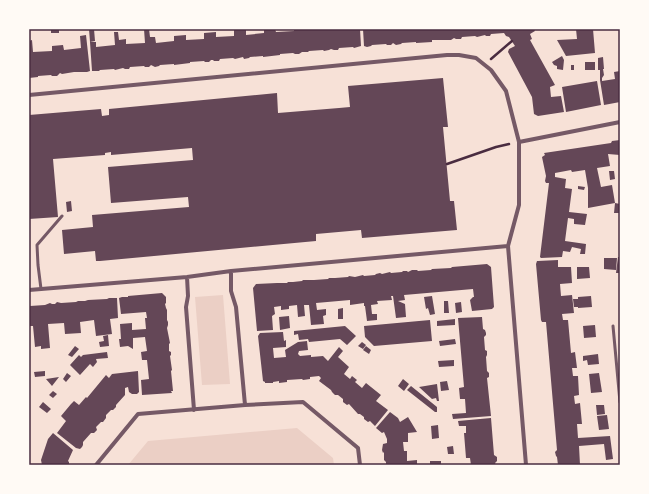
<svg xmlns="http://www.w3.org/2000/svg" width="649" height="494" font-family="Spectral,serif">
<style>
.green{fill:#ebcfc5}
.building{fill:#644757}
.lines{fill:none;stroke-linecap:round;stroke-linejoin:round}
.path{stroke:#4a2c40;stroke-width:2.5}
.service{stroke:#755966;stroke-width:3}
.minor{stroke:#755966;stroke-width:4}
.neatline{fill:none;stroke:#4a2c40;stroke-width:1.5}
</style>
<rect width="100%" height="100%" fill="#f7e1d7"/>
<path class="green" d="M223 295 230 384 202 385 195 297Z
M297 428 333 458 334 465H128L148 441Z"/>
<path class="building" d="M51 29H59V33H51Z
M89 29H94L95 41 90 42Z
M144 29H149L150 37H155L156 43 174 41V36L186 35V40L204 39V33L216 32V37L234 36V29L246 30V35L264 33V29H275L276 32 294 31V29H360L361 46 354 48 353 47 339 48 338 50H334L331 49 329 50 324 51 323 50 309 51 308 52H302L299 54H295L293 53 280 54V55L263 57V56L250 57 249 58 244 59 243 57 235 59 233 58 220 59 219 61H214L213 60H211L209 62H205L204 61 190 62V63L174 65V64L160 65 159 66 155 67 151 65 149 67H145L144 66 130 67 129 69H125L123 68 115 70 114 69 100 70 99 71H92L90 42H96V47L115 45 114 32H118L119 40 126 39V44L145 43Z
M363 29H534L535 31 530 34 532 39 530 40 555 85 550 87 551 97 561 96 564 112 538 116 534 114 532 97 508 52 509 49 515 46 509 37 506 36 504 33 491 34 490 36H486L485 35 477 37 475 36 462 37 461 39H456L454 38 451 40H432V42L416 43V42L402 43 401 44 396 45 393 43 391 45H387L386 44 372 45 371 46 367 47 364 46Z
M576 29H593L595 53 566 56 557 40 577 39Z
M86 35 90 71 87 72H74L62 74 60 73 57 76H52L51 75 38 76V77L29 78V41L32 40 33 52 52 51V46L63 45 64 50 81 48 80 36Z
M562 56 564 60 563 70 557 69V66L554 65 552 62Z
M603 57 604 69H603L604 75 602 78V81L615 79 614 72 620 71V102L604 105 600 80V70H598V58Z
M585 62H595V70H585Z
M571 65H574V70H571Z
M443 78 448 127H443L450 201H454L457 230 362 238 361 230 316 234V241L100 261H96L95 251 64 254 62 230 93 227 92 215 189 207 188 197 111 203 108 167 193 160 192 148 111 155V152L105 153V155L53 159 58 217 29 219V115L101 109 102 116 109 115V109L277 93 278 113 339 108 350 107 348 86Z
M597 81 601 105 566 112 562 87Z
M620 140V155L608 154 610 166 597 168 601 187 612 185 615 203 588 208V188L585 170 572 172 571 170 555 173V177L566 179 565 188 572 189 569 212 587 214 585 225 574 224V219L568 218 565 241 586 244 585 254H580L581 249 572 247 570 252 563 251 562 257 541 258 540 257 549 183H546L545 181 546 176 542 157 545 155 544 153 611 143 612 141Z
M609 171H614L615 179 610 180Z
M578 186 585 187 584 190 578 189Z
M71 201 72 211 67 212 66 202Z
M615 203 620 204V213H614Z
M618 257H620V273H616Z
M604 258H617L616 270 604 269Z
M558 260V267H571L572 283 560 284 561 296 572 295 574 313 562 314 563 320H568L571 353 575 352 577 368H572L573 376H578L579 395 574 396 575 404 580 403 582 424H577L578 438 610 436 613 459 606 460 604 444 579 446 580 465H558L557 457 556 456 555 452 557 450 546 322H542L541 320 536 264 537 261H538Z
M487 264 491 267 494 307 492 309 472 311 470 300 473 297H474L473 289 404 295 405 300 398 301 405 304 406 317 396 318 393 296H391L392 300 377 301 378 304 371 305 372 314H377V320L367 321 365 306H364V303L350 305V300L316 303 317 310 326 309V315L323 316 324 324 311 325 309 305H304L305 316 298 317 297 305 289 306V309L281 310V306L274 307 275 314 272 316 273 330 257 331 253 288 256 284 277 283H287L288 282H293L302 281 303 280H314L328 279 329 278H335L348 277 349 276 355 277 363 275 364 276 375 275 376 274 380 273 382 274 390 272 391 273 402 272 403 271H407L408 272 412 270H417L418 271 431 270 432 269 451 268 452 267Z
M577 267H589L590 278 577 279Z
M162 293 166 297V303L165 304 166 308 167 310V320L168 322V325L167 328 170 343 169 344V351L171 352V355L170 356 172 370 171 371 173 391H171L172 393 142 395 141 380 149 379 147 360H142L141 352 147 351 145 337 133 338V349L128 346 120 347 119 339H121L120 324 132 323V330L146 329 145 318H147L146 312 121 314 119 298 122 297H128V296Z
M432 296 435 314 430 315 428 308 426 309 424 297Z
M591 296 592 307 578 308V307H574L573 299H578V297Z
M109 298H117L118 318 110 319 112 334 96 336 94 320 80 322 81 333 65 334 64 323 48 324 50 348 41 349V346L35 347 33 326H29V306H30L45 305 50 303 52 304H55L57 302 61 303 76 302 78 301H85L88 300 107 299Z
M444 301H448L449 313H444Z
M461 302 462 312 456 313 455 303Z
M343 308V319H338V309Z
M289 316 290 328 280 330 279 317Z
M482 317 483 329 485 330 486 333V335L484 337 485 350 487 351V355L486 357 487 371 489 373V377L487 378 491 416 453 419 452 414 466 413 465 399H460L459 388 464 387 458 318Z
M455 319V325L437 326V321Z
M430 320 432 341 374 346 365 337 364 326Z
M595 325 596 337 584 338 583 326Z
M345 326 356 336 347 345 340 339 309 342 308 339 299 340 298 334 294 335V331Z
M283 332 284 341 286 340V347L273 348 274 358 286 357 285 350 298 342 307 341 308 350 299 351 298 354 300 356 311 355V357L323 356 328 361 339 347 343 351 338 357 349 367 344 374 350 379 352 376 357 380 355 382 362 388 366 383 381 395 376 401 388 410 375 426 370 421 368 422 364 419V417L360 414H358L349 404 347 405 343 402V399L338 395H335L332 392 331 390 319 381 321 378 319 376 310 377V379L303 380 302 379 287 380V382L279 383V381L273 382V383H265V382L263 381 258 336 260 333Z
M108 335 109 346 100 347 99 342 104 341 103 336Z
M455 339 456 344 440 346 439 341Z
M362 342 366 345 363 349 358 346Z
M75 346 79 349 72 357 68 355Z
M366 346 371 350 369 354 363 350Z
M107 352 108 358 96 359 97 362 93 367 90 364 80 375 70 365 79 355 81 357 83 355Z
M598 354 599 364 588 365 587 360 583 361V356Z
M454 360V366L439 367 438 361Z
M45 371V376L35 377 34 372Z
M138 371 139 392 137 394H132L129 392 128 387 125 388V395L116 405V407L113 410H111L106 415V418L103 422H101L96 427 97 430 94 433H91L83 442V445L82 447 80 449 76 448 57 433 66 421 61 416 71 404 74 401 79 405 86 397 87 398 106 375 109 378 112 374Z
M67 373 71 376 66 382 63 379Z
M599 373 602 392 591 393 589 374Z
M59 377 52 386 46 379Z
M403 379 409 384 404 391 398 386Z
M447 381 449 390 441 391 440 382Z
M437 384 439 401H437L436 398 432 399 419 387Z
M411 386 437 407V412H435L407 390Z
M53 391 57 394 53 398 49 395Z
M43 402 51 409 47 413 39 407Z
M596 405H604L605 414 597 415Z
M390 412 398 418 400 422 408 417 417 432 408 433V442H403L404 451H407V461L417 460V465H386V462L384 460V452L383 453 382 450 383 444 387 443V439L384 432 382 433 376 428Z
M607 415 609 429 599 430 597 416Z
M491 418 494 455 497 457V461L495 463 496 465H471L470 458H466L464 433H466V426H459L458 421Z
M438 425 439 438 432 439 431 426Z
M53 433 73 450 68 461 69 462V465H42L41 460 48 439Z
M453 446 454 454H448L447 447Z
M430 461H441V465H430Z"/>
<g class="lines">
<path class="path" d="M491 59 512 41
M447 164 496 147 509 144"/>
<path class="service" d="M41 289 38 265 37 245 62 216
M613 326 620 402"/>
<path class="minor" d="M29 95 447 55H459L476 58 491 70 506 91 519 142V205L508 246 526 465
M519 142 620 122
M231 271V291L236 307 245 405
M187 277 188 296 186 307 194 410
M29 290 187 277 231 271 508 246
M96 465 138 414 245 405 303 402 358 448 360 465"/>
</g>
<rect width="649" height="494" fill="none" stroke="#fffaf5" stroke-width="60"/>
<rect x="30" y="30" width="589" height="434" class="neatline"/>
</svg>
